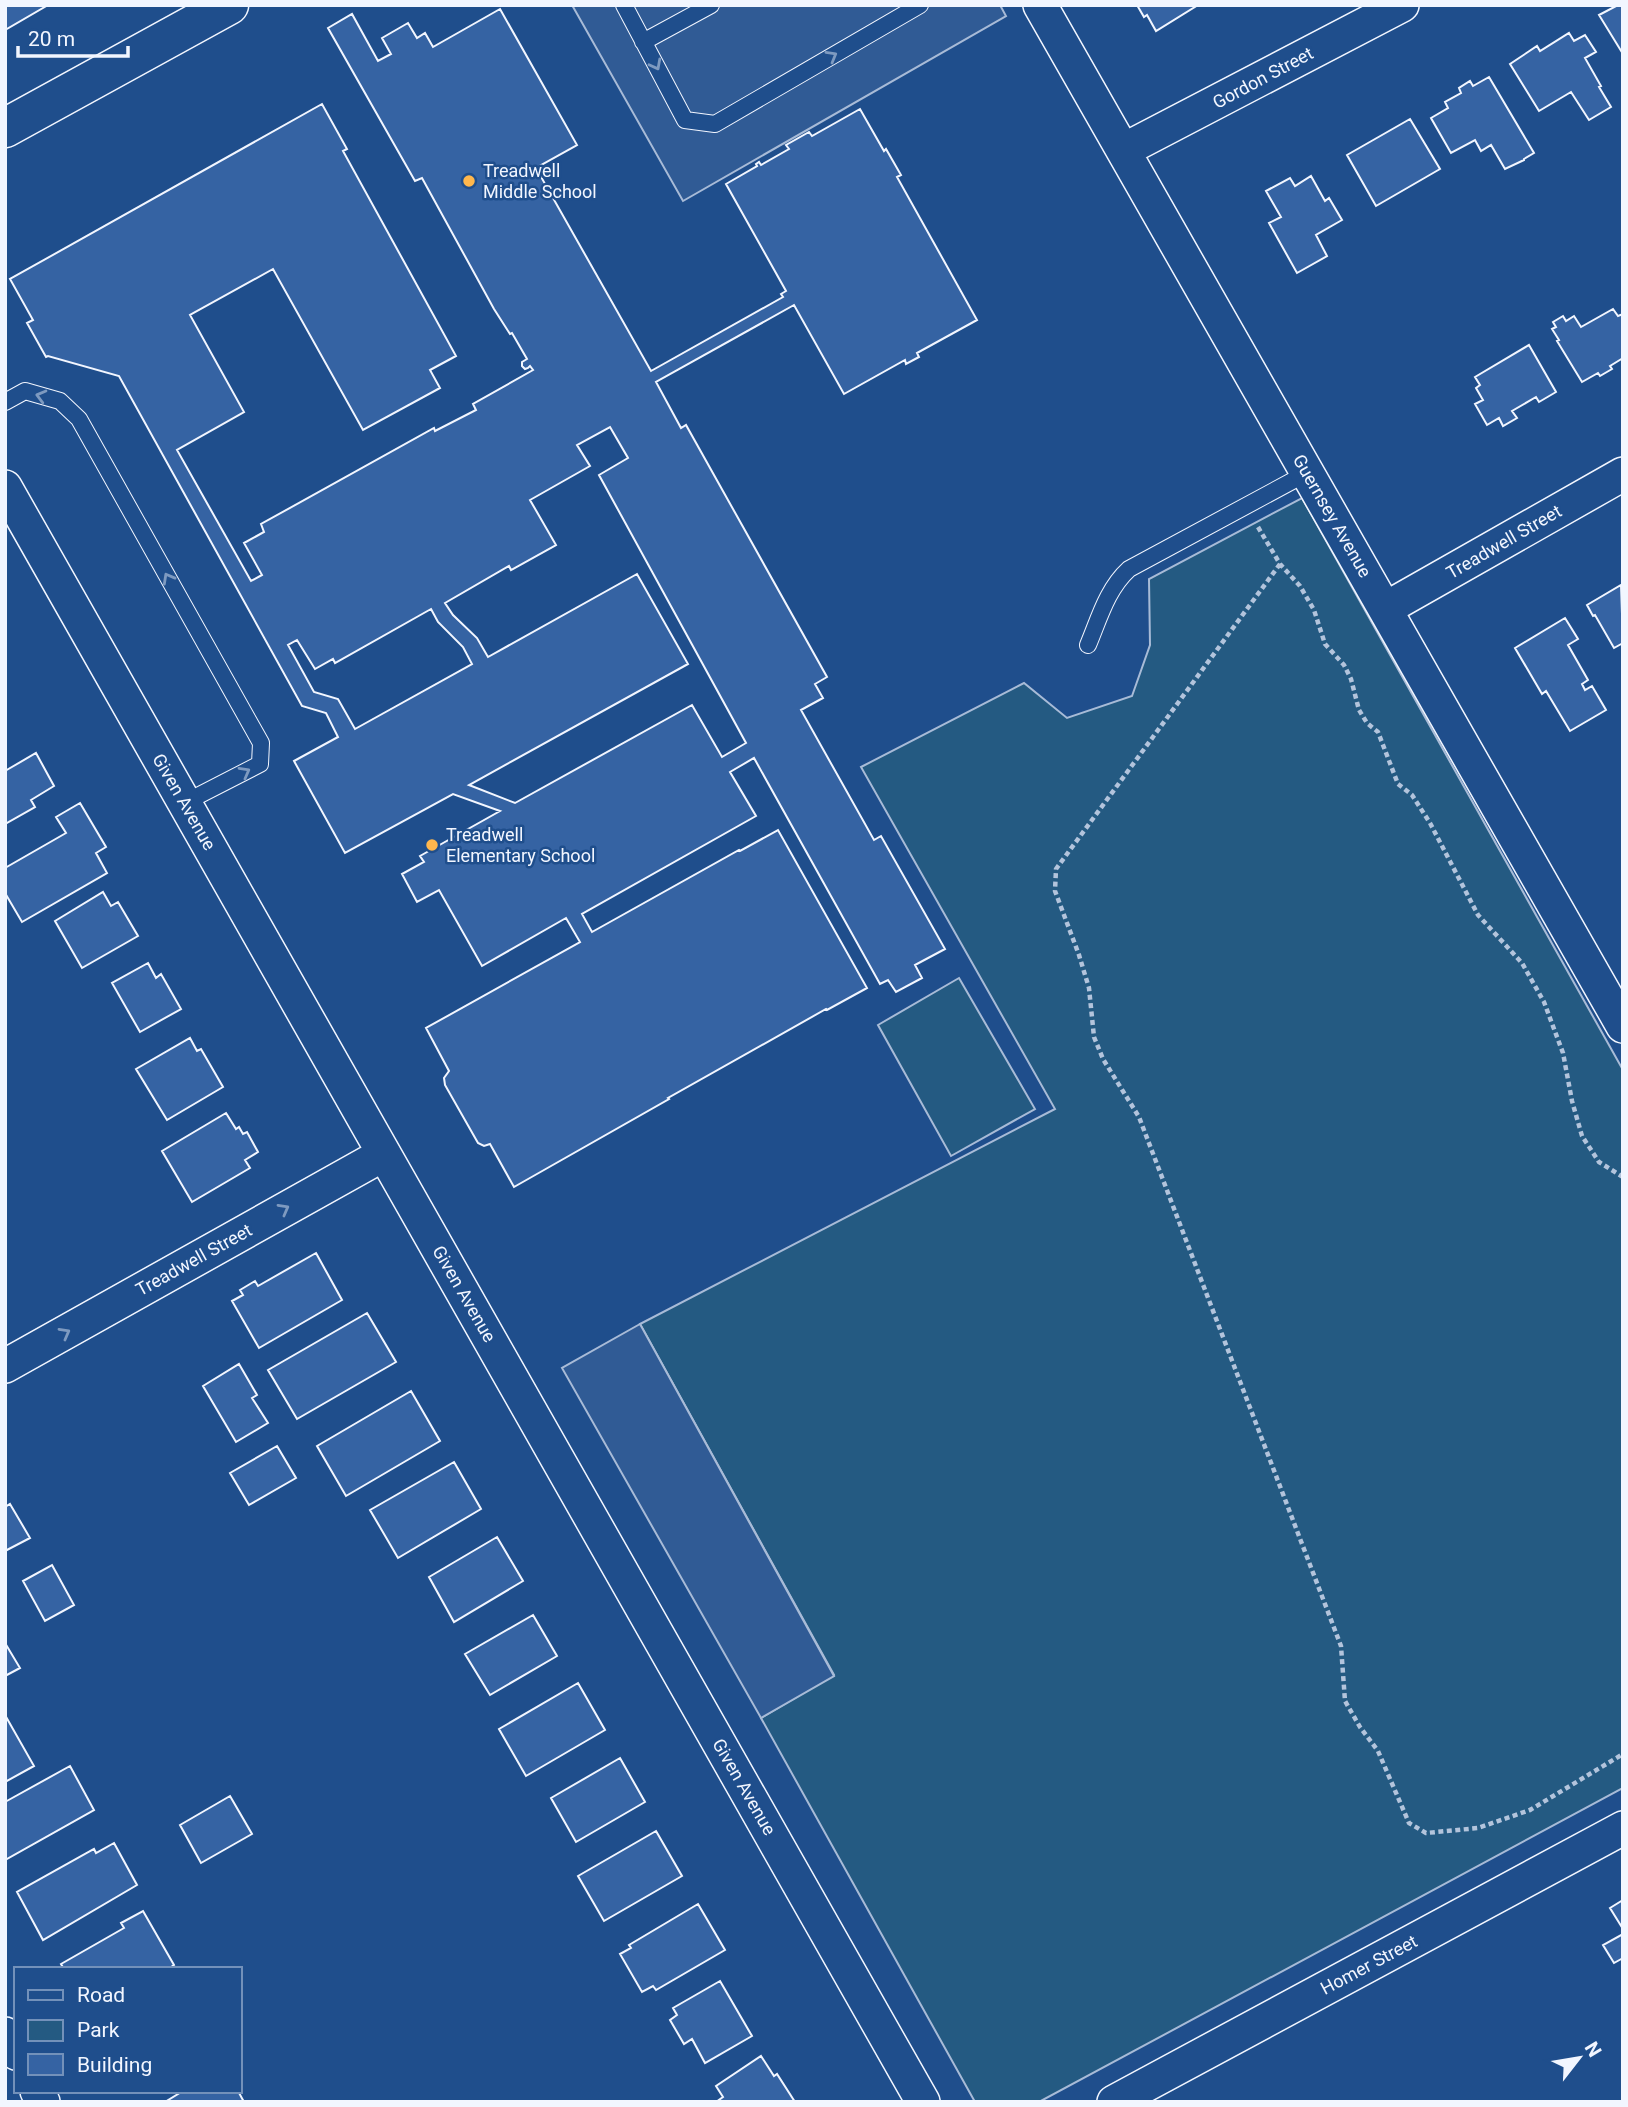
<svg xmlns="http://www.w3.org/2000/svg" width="1628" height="2107" font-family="Roboto,sans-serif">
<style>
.green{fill:#245a82;stroke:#a8bbd7;stroke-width:2}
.parking{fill:#305b95;stroke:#a8bbd7;stroke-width:2}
.building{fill:#3563a3;stroke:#f2f6ff;stroke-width:2;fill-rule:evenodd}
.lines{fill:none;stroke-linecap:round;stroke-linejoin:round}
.lane-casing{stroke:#f2f6ff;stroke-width:18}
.street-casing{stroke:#f2f6ff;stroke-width:36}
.secondary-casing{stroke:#f2f6ff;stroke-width:41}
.path{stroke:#b3c4dc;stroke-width:4.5;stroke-dasharray:5 3.5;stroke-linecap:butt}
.lane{stroke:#1f4e8c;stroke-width:16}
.street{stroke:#1f4e8c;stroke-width:33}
.secondary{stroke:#1f4e8c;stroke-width:38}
.oneway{stroke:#7e9ac0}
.poi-dot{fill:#ffb74d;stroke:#1f4e8c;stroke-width:2.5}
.labels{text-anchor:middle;stroke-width:5;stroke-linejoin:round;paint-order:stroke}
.street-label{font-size:18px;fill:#f2f6ff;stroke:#1f4e8c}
.poi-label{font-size:18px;fill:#f2f6ff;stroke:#1f4e8c;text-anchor:start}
</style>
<rect width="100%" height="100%" fill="#1f4e8c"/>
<path class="green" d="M1302 498 1623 1070V1788L1039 2102H975L761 1718 834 1675 640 1324 1055 1109 861 767 1024 683 1067 718 1132 696 1150 645 1149 579Z
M959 978 1035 1109 951 1156 878 1025Z"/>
<path class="parking" d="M572 5H1000L1006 16 683 201Z
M640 1324 834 1676 761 1718 562 1368Z"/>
<path class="building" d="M5 5H48L5 30Z
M1137 5H1198L1156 31 1147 15 1144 17Z
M1618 5H1623V54L1599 15Z
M500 9 577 145 536 168 651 371 783 297 781 294 786 291 726 184 757 166 756 164 759 162 761 165 789 149 786 145 809 132 812 136 860 109 884 151 886 149 901 175 897 177 977 320 917 353 919 357 906 364 905 360 844 394 794 305 656 382 681 428 686 425 827 677 815 684 823 698 801 710 874 840 881 836 945 949 915 965 922 978 896 992 888 980 880 984 754 758 730 772 756 816 582 914 592 932 739 850 740 851 778 830 867 988 827 1010 826 1009 668 1098 669 1099 514 1187 490 1144 484 1146 478 1143 445 1085 444 1078 449 1071 426 1028 580 942 566 918 482 966 439 890 417 902 402 874 424 862 420 856 500 811 453 794 345 853 294 761 338 737 326 713 302 706 119 376 48 356 46 357 27 323 33 320 10 279 322 104 347 149 343 151 456 356 430 370 440 388 363 430 273 269 190 315 244 412 177 450 251 581 262 575 244 543 264 532 261 524 434 428 435 431 476 410 473 404 533 370 530 366 528 368 525 369 522 366V362L527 359 512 333 510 334 494 309 422 178 415 181 328 28 352 14 378 61 391 54 382 38 408 23 417 38 425 33 433 47ZM610 427 628 458 599 475 746 743 722 757 692 705 515 803 469 785 688 664 637 574 488 657 477 638 453 615 445 603 509 566 511 570 556 545 530 500 590 466 577 445ZM431 609 438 622 463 647 472 664 355 729 338 699 314 692 288 645 297 640 315 669 333 659 335 663Z
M1569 33 1574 41 1585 35 1596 52 1585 58 1601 86 1599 87 1611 107 1589 120 1571 92 1539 111 1510 64 1537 46 1540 51Z
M1489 77 1534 153 1524 159V160L1505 169 1491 145 1481 151 1475 140 1451 153 1431 118 1448 108 1445 102 1461 93 1459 88 1470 81 1473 86Z
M1410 119 1440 169 1376 206 1347 155Z
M1311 176 1325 201 1329 198 1342 220 1316 235 1327 256 1297 273 1269 223 1281 217 1266 191 1290 178 1295 186Z
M1613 309 1618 316 1623 314V358L1610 366 1612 369 1600 376 1598 373 1582 382 1557 341 1559 340 1552 329 1556 327 1553 322 1563 316 1566 321 1574 316 1581 327Z
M1529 345 1556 392 1539 402 1536 397 1512 411 1517 418 1503 426 1499 418 1487 425 1475 404 1483 400 1476 388 1480 385 1475 377Z
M1621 585 1623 643 1614 648 1595 615 1593 616 1587 605Z
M1565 618 1578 639 1568 645 1588 680 1582 684 1585 690 1592 686 1606 710 1570 731 1546 691 1542 694 1515 648Z
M36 753 54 786 31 800 35 807 5 824V771Z
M80 803 106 847 96 853 107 873 22 922 5 893V868L66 833 56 817Z
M103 892 111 906 118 902 138 936 82 968 55 921Z
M148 963 156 978 161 974 181 1009 140 1032 112 983Z
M190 1038 197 1051 201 1049 223 1087 167 1120 136 1069Z
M226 1113 236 1129 239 1127 243 1134 247 1132 258 1152 245 1160 250 1168 192 1202 162 1151Z
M316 1253 342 1300 259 1348 232 1301 243 1295 240 1290 255 1281 258 1286Z
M367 1313 396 1362 297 1419 268 1370Z
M239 1364 257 1395 252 1398 268 1423 236 1442 203 1386Z
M411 1391 440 1441 346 1496 317 1446Z
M277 1446 296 1478 249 1505 230 1473Z
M454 1462 481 1509 398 1558 370 1510Z
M10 1504 30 1538 5 1551V1507Z
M497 1537 523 1581 454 1622 429 1577Z
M52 1565 74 1605 45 1621 23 1581Z
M533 1615 557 1656 490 1695 465 1654Z
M5 1643 20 1668 5 1676Z
M578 1683 605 1730 526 1776 499 1729Z
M5 1715 34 1766 5 1782Z
M620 1758 645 1802 576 1842 551 1798Z
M70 1766 94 1810 5 1860V1802Z
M230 1796 252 1834 201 1863 180 1825Z
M656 1831 682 1876 604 1921 578 1876Z
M114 1843 137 1885 43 1940 17 1892 94 1849 96 1853Z
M1623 1900V1929L1610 1908Z
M698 1904 725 1950 656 1990 653 1986 642 1992 620 1954 631 1948 629 1945Z
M143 1911 174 1965 168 1969H64L61 1964 124 1928 121 1923Z
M1623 1934V1958L1614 1963 1603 1945Z
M720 1981 752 2036 705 2063 692 2039 684 2044 670 2020 677 2015 673 2008Z
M761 2056 774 2076 777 2074 795 2102H716L723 2097 716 2086Z
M183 2091H238L244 2102H165Z"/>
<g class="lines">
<g class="lane-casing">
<path id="lane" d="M624 5 685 120 715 124 920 5
M643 42 711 5
M5 402 25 391 60 401 79 419 261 743 260 764 184 803
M1088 645C1099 619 1107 589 1129 569L1307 473"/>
</g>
<g class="street-casing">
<path id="street" d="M1040 5 1623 1026
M1124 150 1402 5
M5 487 923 2102
M1385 609 1623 474
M5 1366 384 1154
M5 2034 16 2053
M37 2091 43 2102
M1114 2102 1623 1828"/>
</g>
<g class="secondary-casing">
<path id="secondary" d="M5 128 229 5"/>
</g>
<path class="path" d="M1258 527 1280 564 1300 586 1314 610 1325 644 1344 665 1351 679 1359 710 1367 723 1378 732 1398 784 1412 795 1430 823 1478 915 1522 963 1544 1002 1563 1053 1572 1101 1582 1136 1599 1162 1623 1177
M1280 564 1056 869 1055 891 1079 955 1089 988 1094 1037 1103 1059 1139 1117 1341 1646 1345 1701 1360 1727 1378 1751 1409 1823 1426 1833 1478 1828 1530 1810 1623 1754"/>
<use href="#lane" class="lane"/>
<use href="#street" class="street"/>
<use href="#secondary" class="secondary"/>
</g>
<defs><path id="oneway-chevron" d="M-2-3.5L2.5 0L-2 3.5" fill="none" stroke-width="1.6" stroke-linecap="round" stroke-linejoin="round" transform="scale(1.75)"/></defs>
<g class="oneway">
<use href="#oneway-chevron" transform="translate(832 56) rotate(-30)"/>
<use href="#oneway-chevron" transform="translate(656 65) rotate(62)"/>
<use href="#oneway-chevron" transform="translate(41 396) rotate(-165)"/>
<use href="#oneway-chevron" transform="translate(168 578) rotate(-119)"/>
<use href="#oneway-chevron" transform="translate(245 772) rotate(-29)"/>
<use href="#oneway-chevron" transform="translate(284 1209) rotate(-29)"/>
<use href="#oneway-chevron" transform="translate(65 1333) rotate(-29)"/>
</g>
<g class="poi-dot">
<circle cx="469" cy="181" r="7"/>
<circle cx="432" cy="845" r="7"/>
</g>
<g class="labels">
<g class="street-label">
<text transform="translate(1263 78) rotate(-28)" y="6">Gordon Street</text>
<text transform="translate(1332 516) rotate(60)" y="6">Guernsey Avenue</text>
<text transform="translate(1504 542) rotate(-30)" y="6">Treadwell Street</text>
<text transform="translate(184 802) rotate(60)" y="6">Given Avenue</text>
<text transform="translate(194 1260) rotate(-29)" y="6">Treadwell Street</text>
<text transform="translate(464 1294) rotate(60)" y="6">Given Avenue</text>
<text transform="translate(744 1787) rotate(60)" y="6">Given Avenue</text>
<text transform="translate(1369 1965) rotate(-28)" y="6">Homer Street</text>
</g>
<g class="poi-label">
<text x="483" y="177">Treadwell<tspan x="483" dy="21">Middle School</tspan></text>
<text x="446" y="841">Treadwell<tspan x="446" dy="21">Elementary School</tspan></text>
</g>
</g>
<rect width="1628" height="2107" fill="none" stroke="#f2f6ff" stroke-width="14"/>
<rect x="14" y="1967" width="228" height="126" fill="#1f4e8c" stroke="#7391ba" stroke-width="2"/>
<rect x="28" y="1990" width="35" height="10" fill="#1f4e8c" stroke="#7391ba" stroke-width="2"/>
<text x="77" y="2002" font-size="21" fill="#f2f6ff">Road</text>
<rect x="28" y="2020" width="35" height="21" fill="#245a82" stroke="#7391ba" stroke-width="2"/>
<text x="77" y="2037" font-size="21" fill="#f2f6ff">Park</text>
<rect x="28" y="2054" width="35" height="21" fill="#3563a3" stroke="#7391ba" stroke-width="2"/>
<text x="77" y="2072" font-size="21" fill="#f2f6ff">Building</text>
<g transform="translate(1579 2058) rotate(59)" stroke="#1f4e8c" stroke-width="5" paint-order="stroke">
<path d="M0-5L12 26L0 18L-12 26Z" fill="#f2f6ff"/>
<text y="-10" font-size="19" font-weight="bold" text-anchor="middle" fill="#f2f6ff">N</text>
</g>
<path d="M18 46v10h110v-10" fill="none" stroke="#f2f6ff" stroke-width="3.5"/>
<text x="28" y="46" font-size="21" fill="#f2f6ff" stroke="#1f4e8c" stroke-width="5" paint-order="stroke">20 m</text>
</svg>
